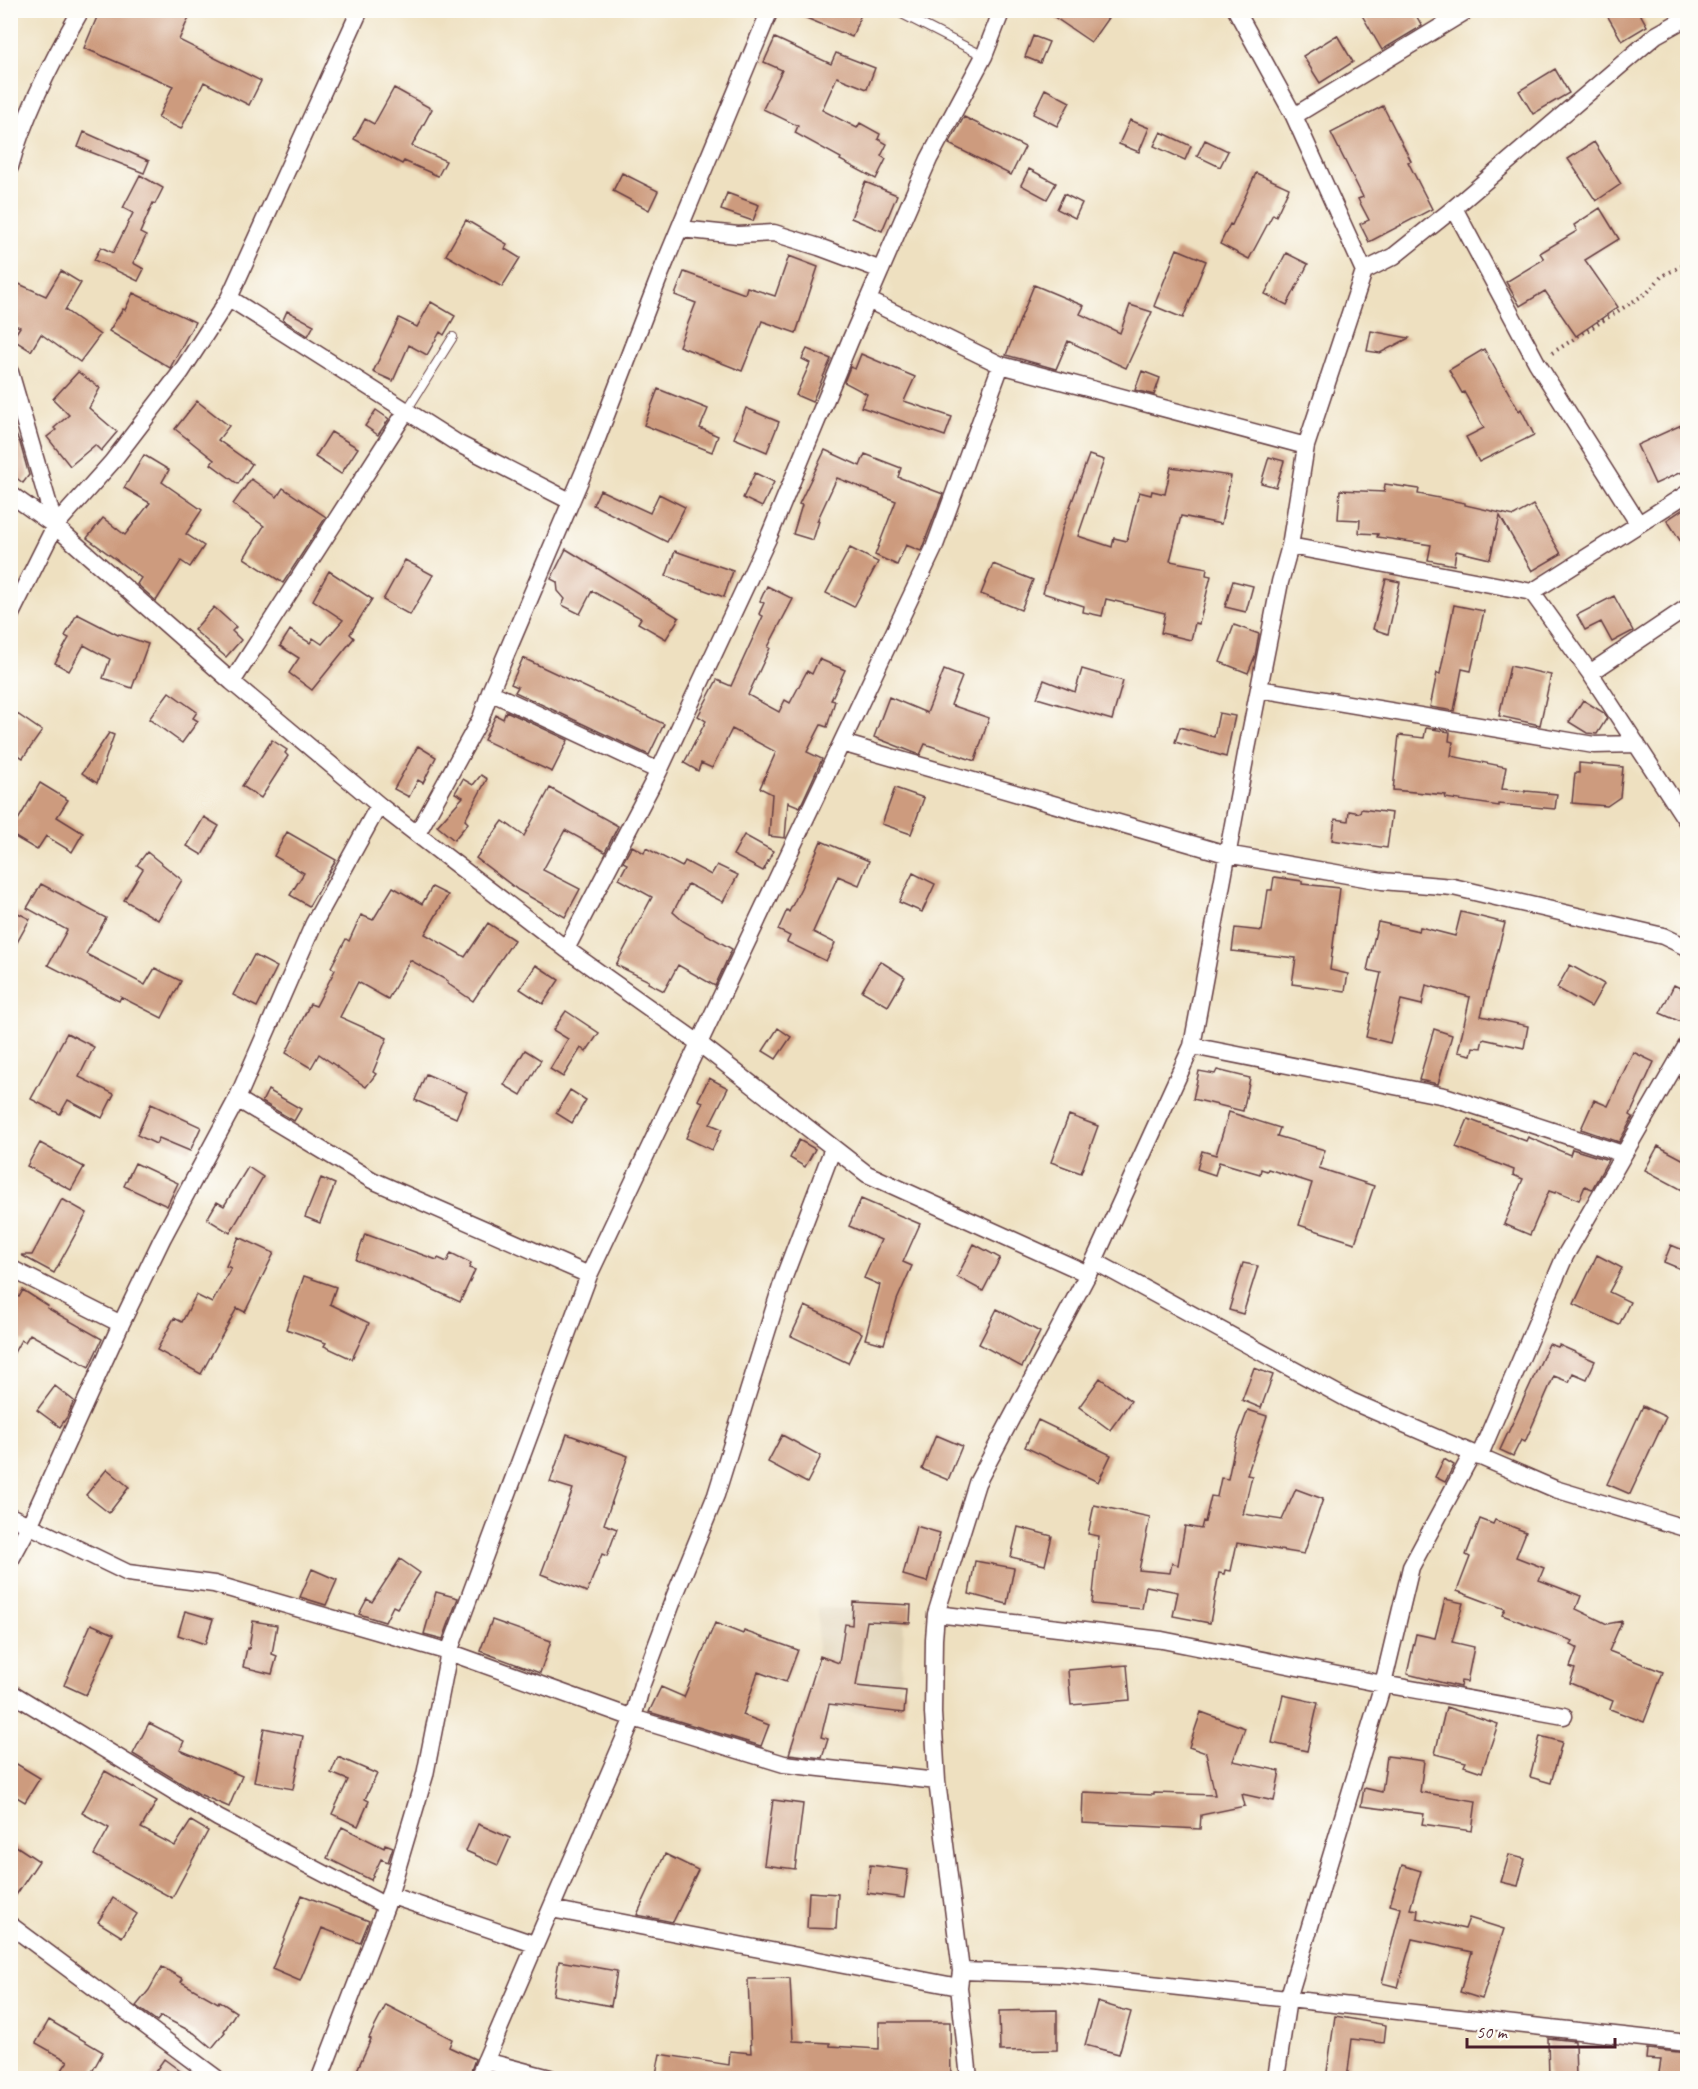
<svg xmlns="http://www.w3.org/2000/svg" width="1698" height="2089" font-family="Caveat,sans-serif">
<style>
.built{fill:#decfb1}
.building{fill:#cd9b7e}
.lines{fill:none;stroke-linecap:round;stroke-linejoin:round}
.lane-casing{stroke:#633c41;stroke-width:10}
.street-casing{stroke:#633c41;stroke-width:19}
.path{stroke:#633c41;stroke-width:4;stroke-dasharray:1.5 4.5;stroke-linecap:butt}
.lane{stroke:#fff;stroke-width:8}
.street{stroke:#fff;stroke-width:16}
</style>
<rect width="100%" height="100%" fill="#fdfcf7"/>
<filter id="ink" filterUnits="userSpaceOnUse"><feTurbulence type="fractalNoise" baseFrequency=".0167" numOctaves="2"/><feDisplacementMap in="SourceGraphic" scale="12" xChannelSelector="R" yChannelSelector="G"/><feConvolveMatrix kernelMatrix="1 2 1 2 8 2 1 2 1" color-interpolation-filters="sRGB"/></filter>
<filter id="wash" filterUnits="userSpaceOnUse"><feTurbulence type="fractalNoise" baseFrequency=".008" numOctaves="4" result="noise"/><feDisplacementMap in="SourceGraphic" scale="24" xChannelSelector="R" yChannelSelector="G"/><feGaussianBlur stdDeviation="1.35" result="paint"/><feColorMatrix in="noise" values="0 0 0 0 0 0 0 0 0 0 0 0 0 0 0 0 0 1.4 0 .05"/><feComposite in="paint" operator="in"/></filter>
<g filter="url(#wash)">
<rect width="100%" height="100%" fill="#eee0c0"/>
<path class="built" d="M818 1608 905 1609 899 1717 817 1708Z"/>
<g id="blocks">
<path class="building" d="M100 10H174L189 17 179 40 261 81 249 105 204 82 181 129 158 118 173 86 84 48Z
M787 10H852L861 14 852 37Z
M1044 10H1097L1108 18 1091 42Z
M1359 10H1413L1422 26 1382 50Z
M1604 10H1638L1647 26 1622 41Z
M1337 35 1353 62 1320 83 1303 56Z
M1033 36 1049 42 1040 63 1025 57Z
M775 38 831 64 836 53 875 68 867 89 837 77 822 110 857 128 860 123 880 134 878 139 887 144 881 156 886 159 876 179 840 160 841 158 795 133 798 126 763 109 782 70 764 62Z
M1555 69 1569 93 1533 114 1519 91Z
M394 88 432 109 412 146 446 161 438 176 404 161 402 164 354 139 365 119 374 124Z
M1045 89 1070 102 1057 126 1033 114Z
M1383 106 1411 161 1408 162 1432 209 1369 242 1360 224 1369 220 1358 199 1363 197 1331 133Z
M964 117 1025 147 1011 175 949 144Z
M1130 120 1149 128 1139 152 1119 144Z
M84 132 149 161 144 173 78 147Z
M1161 132 1191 146 1185 160 1154 146Z
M1205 140 1228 151 1220 167 1197 156Z
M1594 142 1621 184 1596 201 1568 159Z
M1029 169 1056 183 1047 199 1021 185Z
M622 173 658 191 649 210 613 191Z
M1256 173 1289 188 1276 216 1273 214 1249 259 1220 244 1230 224 1232 225Z
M140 175 163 188 155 204 153 203 140 233 146 236 133 263 144 269 138 281 94 260 101 247 113 253 133 213 123 208Z
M865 182 897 195 882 231 851 218Z
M727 193 759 205 753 221 721 210Z
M1064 194 1082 203 1075 218 1057 209Z
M1600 208 1619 239 1585 260 1618 307 1576 336 1545 291 1520 306 1506 282 1544 259 1540 253 1577 231 1574 225Z
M466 220 507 244 505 249 520 258 502 287 446 255Z
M1177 249 1206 261 1183 318 1154 306Z
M1286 253 1308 264 1287 305 1265 294Z
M789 256 818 267 796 333 762 321 742 371 679 346 696 303 675 295 684 272 745 294 747 287 775 296Z
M61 271 81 283 65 310 100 335 80 362 41 334 31 351 12 339 20 327 10 323V280L46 296Z
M1034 285 1084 306 1080 314 1120 333 1130 305 1152 312 1126 368 1068 341 1056 369 1006 355Z
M133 293 195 322 170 368 109 331 123 309 125 310Z
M431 302 455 316 444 335 440 332 427 355 409 345 393 381 373 372 399 318 417 327Z
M287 311 314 325 308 336 283 320Z
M1371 331 1409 338 1380 353 1367 351Z
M807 349 831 359 812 402 796 395 810 363 802 359Z
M1484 349 1519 411 1521 409 1534 435 1479 462 1466 437 1484 428 1464 392 1462 393 1449 370Z
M861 354 915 377 904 401 952 417 945 436 861 407 867 394 844 382 850 367 855 369Z
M1142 371 1160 378 1154 395 1135 390Z
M78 372 100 388 89 408 117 432 101 451 95 445 70 466 47 437 56 430 54 428 69 415 53 399Z
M658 389 708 409 700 428 718 436 712 452 644 425Z
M197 401 229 426 218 440 252 464 238 484 211 464 214 460 175 429Z
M746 408 779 422 767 452 734 438Z
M376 410 389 419 378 435 365 426Z
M1688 422V469L1655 484 1637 445Z
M10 423 20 443 29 475 23 483 10 473Z
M331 432 358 448 341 474 315 457Z
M825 450 860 466 865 454 901 468 898 477 943 494 921 551 906 545 897 565 875 555 896 501 837 478 817 521H819L813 540 793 534 802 505 799 504Z
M144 455 169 470 162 482 202 510 186 534 204 546 190 567 181 561 156 601 137 584 141 578 87 538 103 518 125 535 150 503 124 488Z
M1089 455 1104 460 1078 536 1112 547 1114 538 1127 541 1139 492 1151 495 1152 491 1165 494 1171 467 1231 476 1221 524 1181 516 1170 561 1207 568 1206 575 1211 576 1199 624 1195 623 1191 640 1161 633 1165 613 1106 599 1102 616 1083 612 1084 606 1043 593 1063 526Z
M1269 457 1284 461 1276 487 1261 483Z
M755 473 774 482 762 507 743 498Z
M251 479 277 497 283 488 326 517 283 583 244 558 264 526 233 504Z
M1385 484 1419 489 1418 494 1465 503V505L1514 516 1533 505 1561 554 1532 571 1500 516 1490 559 1456 551 1454 565 1428 560 1431 545 1377 537 1378 534 1359 533 1360 520 1338 519 1340 490 1384 492Z
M600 490 650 513 659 494 685 507 667 542 593 505Z
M1688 506V553L1667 520Z
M850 548 878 562 854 607 826 593Z
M566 549 679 618 666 639 638 623 641 618 592 591 580 614 562 605 565 599 558 591 557 582 551 579Z
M675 551 733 571 724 597 666 576Z
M405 560 433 575 410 615 383 600Z
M993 564 1033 580 1021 610 981 594Z
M329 571 372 599 350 634 354 638 312 690 289 673 299 658 280 646 290 630 310 643 313 638 322 644 343 620 313 600Z
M1386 579 1400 582 1388 634 1373 629Z
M1233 581 1253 586 1246 612 1225 607Z
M767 586 793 599 768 647 770 648 748 695 779 712 785 700 790 703 807 671 812 674 819 659 845 670 831 700 835 701 827 727 821 725 807 752 822 759 800 807 788 802 785 838 769 836 772 794 760 788 776 752 732 729 712 768 701 763 698 771 684 763 706 721 698 716 717 680 731 686 763 616 759 614 764 603 760 601Z
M1614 596 1633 631 1612 642 1601 622 1585 630 1577 615Z
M1454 605 1484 611 1471 671 1462 669 1454 711 1430 707 1437 673 1440 674Z
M214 607 236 627 232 631 241 640 226 657 194 630Z
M77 614 118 635 119 634 148 644 132 688 103 678 110 659 84 645 69 671 55 663 69 638 65 636Z
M1234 625 1259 634 1255 656 1248 673 1220 662Z
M523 658 664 724 649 755 515 692 518 687 511 684Z
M1510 666 1551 675 1540 725 1499 716Z
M1082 669 1123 681 1112 720 1037 698 1044 680 1075 692Z
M944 670 962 677 951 705 989 718 975 761 925 744 920 755 874 737 889 697 927 713Z
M169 692 197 712 193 718 198 721 182 743 149 719Z
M1583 700 1604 713 1607 718 1597 734 1587 733 1569 722Z
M10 709 42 731 23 758 10 750Z
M506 711 568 740 552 772 484 740 496 715 503 719Z
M1219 713 1235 716 1226 757 1175 742 1180 727 1214 737Z
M1426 728 1450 732 1449 741 1453 742 1451 756 1506 767 1502 789 1525 791V792L1526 791 1557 794 1555 809 1499 804V806L1445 798 1446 795 1393 790 1399 735 1424 738Z
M109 733 114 735 97 783 82 773Z
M272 740 287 750 285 753 288 756 261 798 242 786Z
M418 746 436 757 423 783 418 780 409 797 394 789Z
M1579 763 1623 767 1620 797 1607 806 1572 803 1575 773H1579Z
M481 775 487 779 465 820 468 823 454 840 437 826 463 797 455 793 463 779 473 785Z
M40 783 68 800 57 817 83 833 72 852 46 836 37 850 10 834V816L18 820Z
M550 788 618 826 605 852 565 830 543 870 580 889 565 917 518 890 476 858 503 821 524 836Z
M895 788 924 798 911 834 882 824Z
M1361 809 1392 813 1387 848 1332 840 1335 819 1348 821 1349 811 1360 813Z
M204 817 219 826 202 855 187 846Z
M287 832 336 860 309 906 290 895 304 873 274 856Z
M744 835 773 851 763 871 733 855Z
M821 841 869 861 859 885 838 876 813 932 835 943 826 961 787 942 790 936 778 930 787 910 789 912 801 888Z
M632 846 644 853 646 848 682 867 685 861 711 875 717 865 738 875 723 902 688 884 673 912 683 921 732 949 715 986 678 965 664 991 648 983 649 981 616 965 652 897 619 879 627 864 623 862Z
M147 852 182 880 158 920 124 900 143 869 137 865Z
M913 873 935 884 922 912 899 902Z
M1274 877 1302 881V884L1340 888 1330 970 1348 974 1345 991 1292 984 1296 958 1232 951 1235 928 1262 931 1268 890H1272Z
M41 884 106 918 86 954 145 985 155 968 181 981 162 1018 121 997 119 1001 48 965 67 930 27 908Z
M393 887 422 904 432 887 448 895 425 934 465 957 488 923 514 940 473 1001 447 983 448 981 410 960 388 999 358 982 340 1017 387 1038 373 1072 376 1074 366 1087 319 1054 311 1068 286 1053 310 1004 316 1006 335 970 331 967 346 939 349 941 361 915 373 920Z
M10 909 30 919 10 955Z
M1461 912 1505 923 1481 1016 1528 1026 1524 1048 1483 1039 1481 1048 1473 1047 1471 1055 1458 1052 1470 997 1426 985 1422 1005 1401 1000 1390 1043 1366 1037 1381 973 1367 970 1378 922 1419 931 1420 927 1455 936Z
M254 955 277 967 257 1007 233 995Z
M880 961 905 977 888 1006 862 991Z
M536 965 559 980 543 1004 520 989Z
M1570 965 1604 984 1591 1007 1557 988Z
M1674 985 1688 992V1025L1660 1013Z
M566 1011 599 1033 586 1052 581 1048 563 1077 550 1069 568 1039 553 1030Z
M778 1028 791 1037 776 1059 763 1051Z
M1434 1029 1452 1035 1438 1084 1419 1080Z
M67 1033 94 1047 79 1077 114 1094 102 1118 68 1100 60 1114 31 1099Z
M525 1050 541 1060 521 1095 504 1085Z
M1633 1052 1654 1062 1630 1115 1633 1117 1619 1142 1581 1129 1594 1100 1608 1106Z
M1217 1070 1250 1078 1243 1111 1193 1099 1199 1071 1215 1074Z
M426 1074 467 1092 456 1118 415 1100Z
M709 1078 728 1088 710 1124 722 1129 712 1150 686 1138 703 1102 698 1100Z
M268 1090 301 1109 294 1121 262 1102Z
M570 1090 586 1100 572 1123 556 1113Z
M151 1104 201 1127 190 1151 159 1138 156 1144 137 1135Z
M1229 1112 1280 1128 1277 1136 1325 1150 1319 1168 1374 1186 1355 1243 1299 1225 1312 1183 1268 1169 1267 1171 1261 1169 1260 1174 1219 1162 1215 1175 1197 1169 1202 1151 1216 1155Z
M1069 1115 1098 1126 1081 1173 1051 1162Z
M1468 1119 1526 1141 1528 1137 1570 1155 1572 1149 1608 1160 1592 1189 1585 1186 1579 1200 1556 1191 1555 1193 1549 1191 1530 1235 1504 1224 1523 1179 1513 1175 1514 1170 1456 1147Z
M799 1140 815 1149 805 1167 790 1158Z
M40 1143 84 1167 71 1190 27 1166Z
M1658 1146 1688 1162V1193L1645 1170Z
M135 1163 178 1183 167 1206 124 1186Z
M248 1167 263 1177 230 1233 207 1219 217 1202 224 1206Z
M321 1178 335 1184 320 1223 305 1217Z
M62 1199 87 1213 54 1273 21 1255H32Z
M861 1199 920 1224 903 1262 912 1266 897 1300 884 1344 865 1339 880 1285 864 1278 881 1240 849 1226Z
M365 1234 437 1260 438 1258 447 1262 451 1253 471 1263 469 1268 475 1270 460 1302 412 1280V1281L356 1260Z
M239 1237 274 1253 245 1312 237 1308 201 1374 157 1350 174 1318 182 1322 196 1295 212 1303 231 1268 226 1266Z
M974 1244 1000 1258 983 1291 957 1277Z
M1671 1245 1688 1252V1272L1664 1262Z
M1597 1255 1622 1268 1609 1292 1630 1302 1619 1325 1574 1304Z
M1243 1263 1258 1266 1243 1314 1229 1310Z
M304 1276 336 1287 330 1304 369 1323 352 1359 324 1346 326 1343 286 1329Z
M23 1290 48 1306 47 1308 102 1339 89 1367 30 1334 25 1342 21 1340 10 1360V1292L19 1297Z
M805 1306 862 1333 848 1363 791 1336Z
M997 1309 1040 1332 1022 1367 979 1344Z
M1549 1344 1558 1347 1559 1345 1595 1361 1587 1379 1573 1373 1569 1382 1554 1376 1525 1442 1521 1440 1513 1456 1500 1450Z
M1254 1368 1273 1375 1261 1408 1242 1400Z
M1100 1378 1131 1401 1110 1430 1079 1407Z
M55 1386 74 1401 67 1417 60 1427 37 1410Z
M1643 1406 1666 1417 1630 1494 1607 1484Z
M1248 1410 1267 1416 1247 1475 1252 1476 1243 1514 1282 1520 1296 1489 1323 1499 1304 1554 1237 1543 1231 1571 1225 1570 1224 1574 1219 1573 1210 1623 1173 1616 1178 1592 1146 1586 1142 1609 1092 1604 1099 1536 1088 1534 1094 1505 1150 1517 1139 1570 1170 1573 1172 1563 1178 1565 1185 1526 1201 1529 1203 1521 1205 1522 1211 1496 1217 1497 1221 1478 1228 1479 1235 1445Z
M1038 1420 1111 1455 1098 1482 1025 1447Z
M567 1434 628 1456 604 1524 617 1529 607 1556 602 1554 587 1592 541 1574 573 1489 550 1482Z
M782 1435 821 1456 807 1483 768 1462Z
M936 1435 962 1446 948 1480 922 1469Z
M1444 1459 1454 1465 1445 1482 1435 1477Z
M107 1469 129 1487 109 1513 86 1495Z
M1480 1519 1493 1524 1495 1520 1526 1532 1516 1557 1544 1568 1539 1580 1581 1596 1576 1609 1607 1624 1622 1621 1609 1651 1663 1672 1644 1722 1610 1709 1613 1701 1570 1683 1575 1669 1570 1667 1577 1648 1571 1645 1573 1641 1502 1615 1505 1609 1457 1591 1470 1557 1466 1555Z
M916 1526 940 1533 927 1582 903 1575Z
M1018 1527 1052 1536 1045 1565 1011 1557Z
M400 1559 420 1573 397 1608 393 1606 385 1622 359 1614 367 1599 372 1602Z
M975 1561 1014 1568 1007 1604 969 1594Z
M312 1569 337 1580 326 1605 300 1597Z
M436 1592 458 1598 443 1639 424 1634Z
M1445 1599 1463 1603 1452 1642 1474 1647 1467 1682 1461 1681 1460 1687 1407 1674 1416 1634 1435 1638Z
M853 1602 911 1605 910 1623 867 1621 856 1686 906 1691 904 1713 829 1704 821 1737 828 1739 822 1758 789 1754 820 1656 839 1663 845 1624 852 1625Z
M185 1611 213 1619 205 1644 178 1635Z
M492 1620 551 1641 540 1673 480 1651Z
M253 1621 277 1625 272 1654 277 1656 272 1674 243 1667 247 1648 249 1649Z
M715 1623 743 1634 744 1631 798 1650 786 1682 758 1672 743 1715 769 1725 761 1746 649 1712 661 1687 684 1697Z
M91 1624 114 1634 86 1695 64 1685Z
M1127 1665 1130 1700 1071 1705 1068 1670Z
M1283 1695 1318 1703 1307 1751 1272 1743Z
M1446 1707 1498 1724 1482 1772 1464 1766 1466 1762 1435 1754Z
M1201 1712 1245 1728 1233 1761 1280 1771 1274 1801 1242 1794 1245 1806 1201 1815 1200 1829 1082 1823 1083 1792 1154 1795V1793L1215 1795 1206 1753 1189 1747Z
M149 1723 184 1741 180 1750 242 1776 229 1807 199 1794 133 1754Z
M264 1728 303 1736 293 1789 254 1782Z
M1540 1736 1562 1742 1551 1783 1530 1777Z
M1387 1756 1424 1761 1420 1792 1476 1801 1472 1831 1422 1824 1424 1814 1361 1806 1364 1788 1382 1792Z
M338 1757 377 1774 365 1799 369 1801 358 1826 332 1814 348 1780 331 1773Z
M10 1760 40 1778 25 1802 10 1793Z
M105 1771 157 1801 141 1828 175 1846 191 1821 208 1831 172 1898 94 1855 109 1828 82 1813Z
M773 1800 803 1804 795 1869 764 1865Z
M478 1824 510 1838 498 1865 466 1851Z
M342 1827 384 1848 385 1844 393 1847 388 1862 381 1859 371 1880 327 1858Z
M10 1842 39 1861 10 1904Z
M665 1854 698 1870 673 1922 637 1915Z
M1509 1855 1525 1859 1518 1886 1501 1882Z
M870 1865 908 1870 904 1898 867 1893Z
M1402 1865 1421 1871 1410 1909 1418 1910 1417 1918 1465 1929 1469 1918 1504 1929 1482 1999 1460 1992 1472 1952 1412 1939 1398 1987 1382 1983 1401 1908 1390 1905Z
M809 1892 838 1894 836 1929 807 1928Z
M302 1895 369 1921 360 1943 322 1928 300 1981 272 1969Z
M113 1898 137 1914 122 1937 98 1922Z
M559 1961 617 1971 611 2006 553 1995Z
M162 1967 183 1979 181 1982 218 2003 219 2001 236 2012 224 2031 225 2032 212 2048 194 2033 161 2016 157 2021 136 2006 149 1990Z
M790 1978 793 2041 830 2043V2046L879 2049V2022H950L951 2079H655L660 2054 729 2065 730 2051 751 2053 748 1979Z
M1097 2002 1131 2012 1119 2054 1085 2045Z
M386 2005 452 2039 449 2047 475 2059 468 2079H353L371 2039 369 2038Z
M1057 2010V2050L1000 2051 999 2011Z
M1335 2016 1386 2025 1384 2043 1352 2039 1347 2079H1326Z
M49 2020 103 2052 88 2079H56L68 2061 36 2043Z
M1548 2038 1575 2041 1576 2079H1549Z
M1647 2049 1688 2053V2079H1658L1661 2060 1646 2059Z
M164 2059 191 2079H150Z"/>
</g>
</g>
<g filter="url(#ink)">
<use href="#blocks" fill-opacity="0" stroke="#633c41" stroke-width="1.5"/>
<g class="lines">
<g class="lane-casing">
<path id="lane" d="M894 10 984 56
M407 410 453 337"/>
</g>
<g class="street-casing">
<path id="street" d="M1294 116 1468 10
M10 167C24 115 54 57 81 10
M1454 208 1537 363 1638 523
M681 229 738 235 774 233 819 247 881 270
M1364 271 1394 256 1454 208 1656 35 1688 17
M229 298 457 443 570 501
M868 300 1001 365 1306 446
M10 372 55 526
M10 494 55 526 232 682 379 805 566 949 700 1044 867 1174 1088 1274
M1290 546 1532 592 1590 673 1688 823
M1532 592 1688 493
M10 616 55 526 112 462 181 372 229 298 360 10
M1590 673 1688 607
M232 682 407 410
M1259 689 1594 745 1637 744
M490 692 659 771
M842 743 1226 854 1382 881 1453 887 1663 936 1688 948
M417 834 481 718 490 692 590 457 660 275 770 10
M566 949 659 771 770 534 850 341 929 159 984 56 1002 10
M1192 1046 1445 1096 1623 1154
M237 1099 372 1180 589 1275
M1094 1261 1351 1401 1555 1489 1688 1529
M10 1268 121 1324
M1479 1457 1565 1256 1688 1043
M10 1516 128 1573 214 1584 449 1652 633 1718 784 1764 937 1781
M10 1561 29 1526 121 1324 162 1239 237 1099 314 923 379 805
M936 1614 1162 1640 1383 1684 1564 1716
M10 1692 218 1818 386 1906
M389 1895 534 1944
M551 1909 959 1987
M10 1925 216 2078
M961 1971 1060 1974 1688 2043
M485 2061 550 2078
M320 2078 386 1906 425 1775 449 1652 589 1275 934 548 1001 365
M478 2078 633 1718 642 1684 675 1595 716 1495 784 1277 833 1148
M969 2078 959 1987 961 1971 937 1781 933 1713 934 1639 936 1614 977 1483 1088 1274 1192 1046 1246 754 1280 582 1290 546 1306 446 1364 271 1294 116 1236 10
M1276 2078 1288 1999 1383 1684 1411 1567 1472 1454"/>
</g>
<path class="path" d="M1552 353 1648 292 1662 276 1688 263"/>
<use href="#lane" class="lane"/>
<use href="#street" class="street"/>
</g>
</g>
<rect width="1698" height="2089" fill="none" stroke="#fdfcf7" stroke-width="36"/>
<path d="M1467 2038v9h148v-9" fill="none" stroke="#4a1f2b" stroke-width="3"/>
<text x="1476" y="2038" font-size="18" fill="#4a1f2b" stroke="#fdfcf7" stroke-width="4.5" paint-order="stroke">50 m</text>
</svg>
